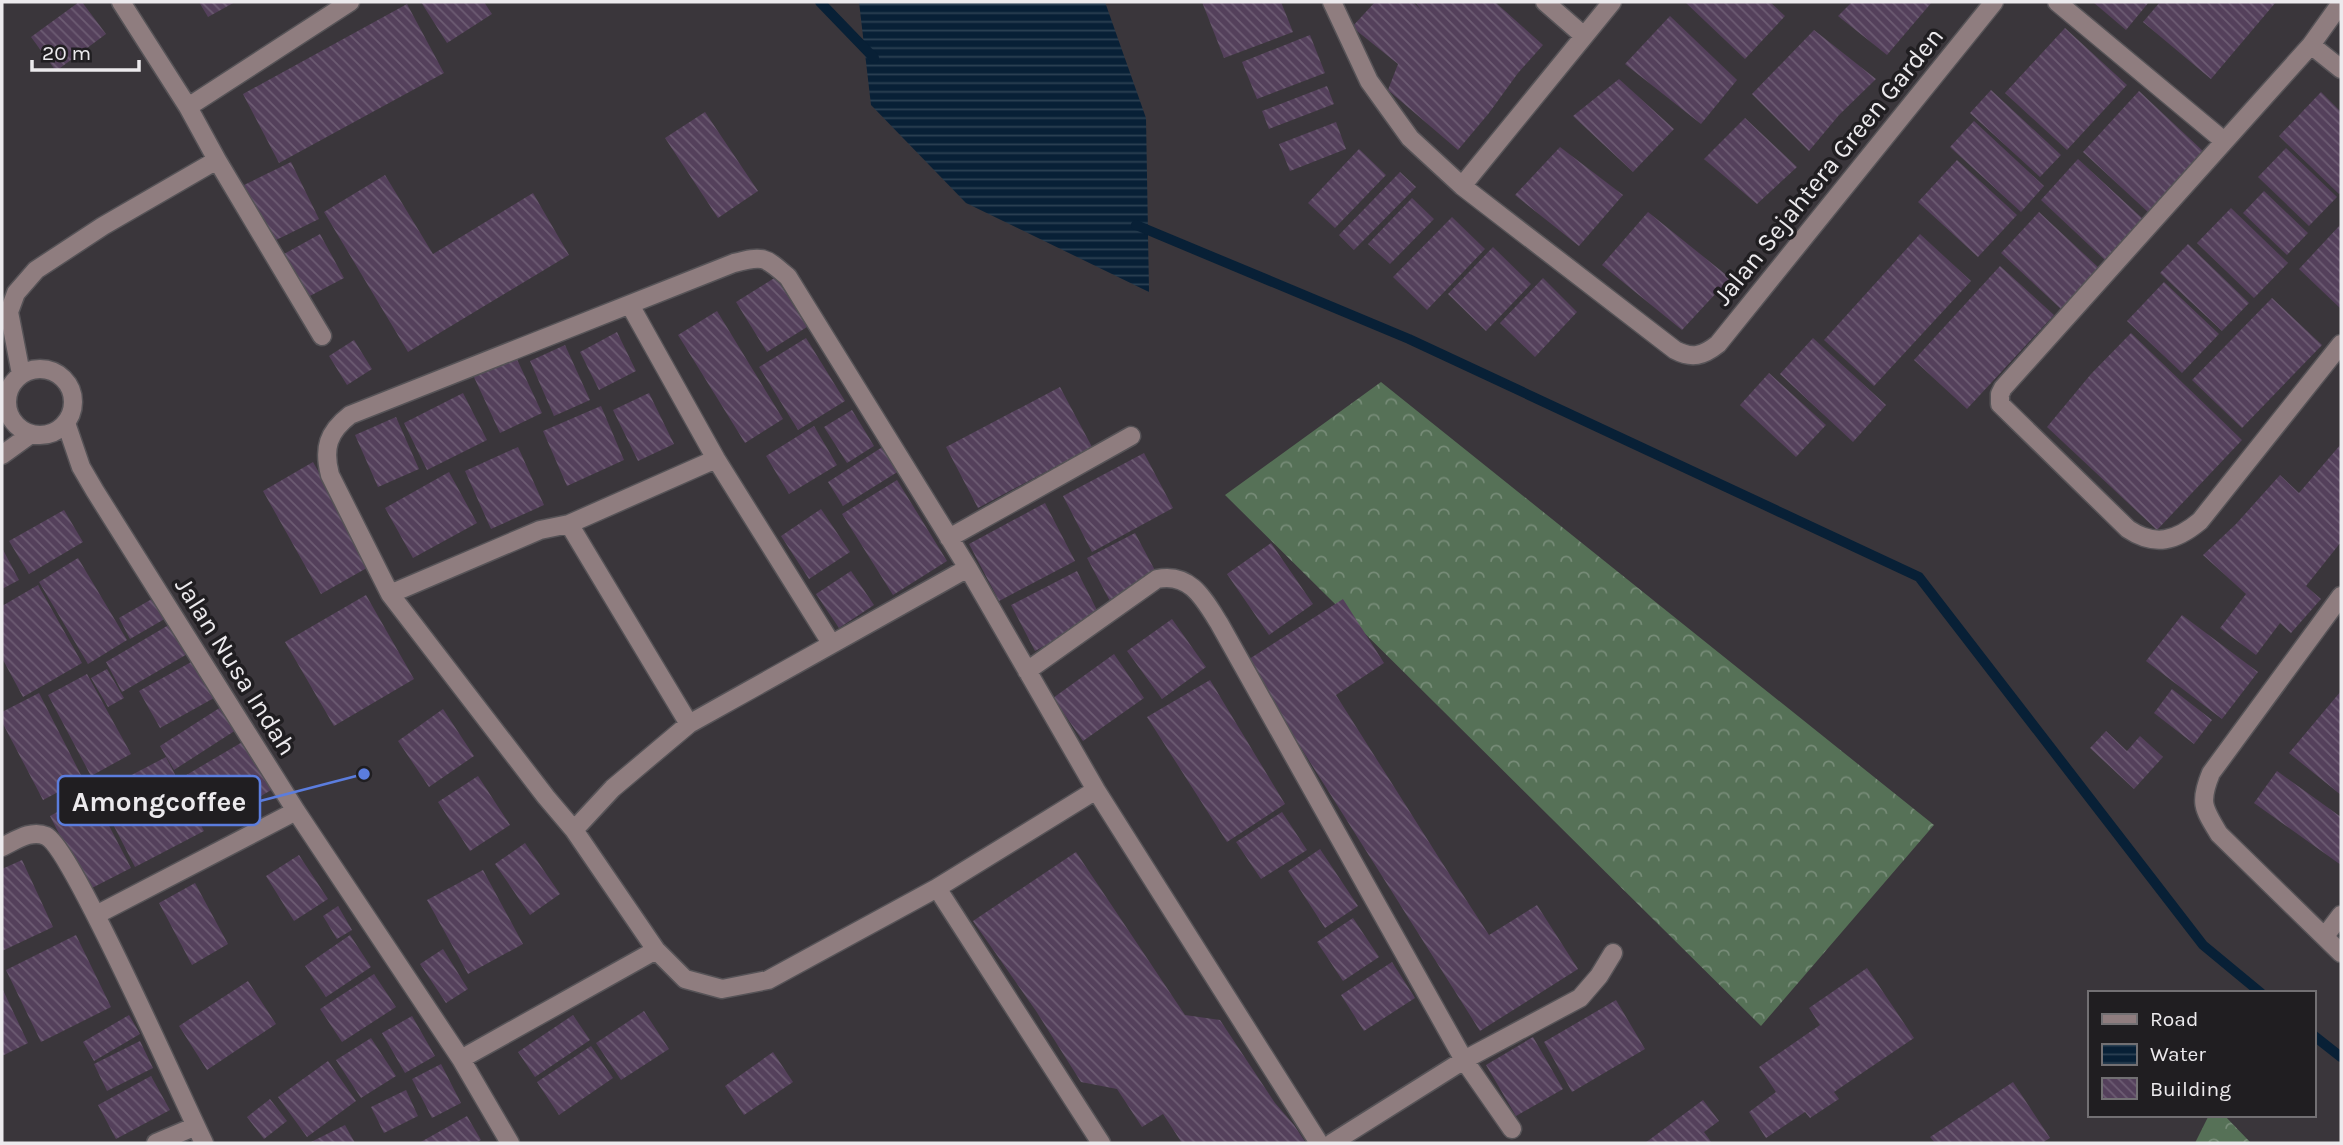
<svg xmlns="http://www.w3.org/2000/svg" width="2343" height="1145" font-family="Karla,sans-serif">
<style>
.forest{fill:url(#forest-crowns)}
.water{fill:url(#water-rules)}
.lines{fill:none;stroke-linecap:round;stroke-linejoin:round}
.stream{stroke:#082036;stroke-width:10}
.building{fill:url(#building-back-hatch)}
.minor-casing{stroke:#565357;stroke-width:21}
.minor{stroke:#8f7d7f;stroke-width:18}
.labels{text-anchor:middle;stroke-width:7;stroke-linejoin:round;paint-order:stroke}
.street-label{font-size:26px;fill:#eceaed;stroke:#201e21}
.leader{fill:none;stroke:#5b7dde;stroke-width:2.5}
.callout-dot{fill:#5b7dde;stroke:#201e21;stroke-width:2.5}
.callout{fill:#201e21;stroke:#5b7dde;stroke-width:2.5}
.callout-label{font-size:28px;text-anchor:middle;font-weight:bold;fill:#eceaed}
</style>
<defs>
<pattern id="forest-crowns" width="20" height="18" patternUnits="userSpaceOnUse" patternTransform="scale(1.75)"><rect width="20" height="18" fill="#567157"/><path d="M2 6a3 3 0 1 1 6 0M12 15a3 3 0 1 1 6 0" fill="none" stroke="#778c78"/></pattern>
<pattern id="water-rules" width="6" height="5" patternUnits="userSpaceOnUse" patternTransform="scale(1.75)"><rect width="6" height="5" fill="#082036"/><path d="M0 2.5h6" fill="none" stroke="#2c4153"/></pattern>
<pattern id="building-back-hatch" width="6" height="6" patternUnits="userSpaceOnUse" patternTransform="scale(1.75)"><rect width="6" height="6" fill="#54405b"/><path d="M-1 5l2 2M0 0l6 6M5-1l2 2" fill="none" stroke="#6d5c73"/></pattern>
</defs>
<rect width="100%" height="100%" fill="#3a363b"/>
<path class="forest" d="M1381 382 1934 825 1761 1026 1225 495Z
M2209 1115H2224L2251 1143H2195Z"/>
<path class="water" d="M859 2H1105L1146 118 1149 292 966 203 871 105Z"/>
<g class="lines">
<path class="stream" d="M820 2 874 58
M1136 225 1409 339 1919 577 2203 945 2261 993
M2313 1035 2341 1057"/>
</g>
<path class="building" d="M79 2H82L106 34 56 71 31 37Z
M199 2H235L208 17Z
M421 2H484L492 14 447 43Z
M1202 2H1281L1293 32 1224 58Z
M1375 2H1413L1421 10 1415 2H1495L1543 45 1518 73 1489 113 1458 150 1388 90 1398 64 1352 27Z
M1685 2H1770L1785 16 1745 59Z
M1852 2H1932L1887 55 1838 16Z
M2093 2H2149L2126 30Z
M2160 2H2276L2211 79 2143 22Z
M407 4 444 73 279 163 243 94Z
M1670 16 1737 80 1701 124 1625 64Z
M2065 28 2127 85 2067 150 2005 93Z
M1814 30 1876 79 1839 115 1809 151 1752 94Z
M1310 35 1325 73 1257 99 1242 62Z
M1619 79 1674 129 1633 172 1573 116Z
M1327 86 1334 104 1269 129 1262 111Z
M1991 90 2061 155 2040 177 1970 113Z
M2139 91 2205 153 2149 213 2083 152Z
M2321 92 2341 112V192L2339 194 2279 136Z
M705 112 758 191 718 218 665 138Z
M1745 118 1797 167 1757 204 1704 159Z
M1974 121 2044 186 2021 212 1950 147Z
M1336 122 1346 149 1290 171 1279 144Z
M1560 147 1623 195 1579 246 1515 195Z
M2286 148 2337 197 2309 226 2258 177Z
M1359 149 1386 175 1335 228 1308 203Z
M2078 159 2143 219 2105 260 2041 200Z
M1957 160 2017 215 1978 257 1918 202Z
M291 162 319 219 272 242 244 185Z
M1400 172 1416 187 1354 250 1339 235Z
M385 175 433 254 533 193 569 255 408 352 324 212Z
M2264 191 2308 233 2287 255 2243 213Z
M1412 198 1434 219 1390 264 1368 244Z
M2231 208 2288 263 2254 298 2197 243Z
M1648 212 1730 278 1682 330 1602 265Z
M2039 212 2099 268 2061 309 2001 253Z
M1452 217 1485 249 1427 310 1393 277Z
M2341 224V306L2340 308 2299 269Z
M320 234 344 278 308 297 284 254Z
M1920 234 1971 281 1874 386 1824 340Z
M2188 244 2249 303 2222 331 2160 273Z
M1493 247 1531 284 1486 331 1448 294Z
M2000 266 2054 315 1967 409 1914 360Z
M776 277 807 327 767 352 736 302Z
M1543 278 1577 312 1535 357 1500 323Z
M2164 282 2219 334 2182 373 2127 321Z
M2272 298 2322 345 2242 428 2192 380Z
M717 311 783 419 745 443 678 335Z
M617 332 636 371 599 390 580 352Z
M2131 333 2242 440 2157 530 2047 427 2091 374Z
M806 338 845 401 798 430 759 367Z
M1813 338 1886 405 1853 442 1780 374Z
M354 340 372 369 347 385 329 356Z
M565 345 590 400 554 416 530 361Z
M515 355 542 413 500 433 473 375Z
M1769 373 1826 425 1796 457 1740 405Z
M1060 387 1092 447 978 508 946 447Z
M463 393 487 440 427 470 404 423Z
M649 393 674 444 638 461 613 410Z
M601 406 624 460 567 486 543 431Z
M852 410 874 446 847 463 824 427Z
M396 417 419 469 378 487 355 435Z
M814 426 837 465 789 494 766 456Z
M2341 444V542L2306 586 2321 599 2291 633 2280 623 2256 655 2220 628 2246 594 2203 555 2236 524 2280 475 2299 493Z
M884 446 899 471 843 506 828 482Z
M518 447 544 505 491 529 465 471Z
M1144 453 1173 508 1092 552 1063 496Z
M313 462 372 565 321 594 263 491Z
M449 472 477 523 413 558 385 508Z
M897 480 947 561 893 595 842 514Z
M1045 503 1075 561 999 601 969 544Z
M821 509 850 552 809 579 781 536Z
M64 510 83 542 29 574 9 541Z
M1135 533 1158 576 1110 601 1087 558Z
M1271 543 1313 604 1269 635 1227 574Z
M2 548 19 580 2 589Z
M78 558 127 640 88 664 39 582Z
M851 571 874 605 839 628 816 594Z
M1077 571 1100 616 1035 651 1011 605Z
M38 585 82 663 23 697 2 658V606Z
M366 595 414 679 334 726 285 642Z
M157 596 168 617 130 639 119 618Z
M1343 599 1384 663 1336 695 1441 861 1489 935 1537 905 1578 969 1480 1031 1246 661Z
M2182 615 2258 672 2222 719 2146 661Z
M1172 619 1206 667 1162 699 1127 651Z
M172 623 189 653 122 692 106 662Z
M1114 654 1144 698 1083 741 1053 698Z
M193 661 214 698 160 728 139 691Z
M107 669 124 698 108 707 91 678Z
M87 674 131 754 91 776 48 695Z
M1210 680 1285 804 1227 842 1147 717Z
M2172 689 2212 720 2194 744 2154 713Z
M2341 691V795L2289 753Z
M39 693 83 779 43 800 2 722V712Z
M221 707 236 730 174 770 160 746Z
M443 709 474 756 429 787 398 741Z
M2106 731 2127 751 2140 736 2163 757 2134 789 2090 748Z
M244 741 273 789 211 825 183 777Z
M166 757 204 831 135 867 97 793Z
M2277 771 2341 817V865L2254 803Z
M478 776 510 825 470 851 438 802Z
M92 793 131 868 88 890 50 816Z
M1282 812 1307 850 1261 879 1236 842Z
M525 843 560 894 530 915 495 864Z
M1320 849 1358 906 1325 928 1288 871Z
M1076 852 1185 1015 1220 1020 1275 1103 1294 1125 1306 1143H1182L1163 1114 1142 1127 1117 1089 1081 1082 1036 1011 973 921Z
M299 855 328 899 294 921 266 876Z
M22 860 53 927 2 951V869Z
M483 870 523 944 468 974 427 900Z
M195 883 228 944 192 965 159 903Z
M338 906 352 930 337 939 323 916Z
M1353 918 1379 957 1343 981 1317 942Z
M76 935 111 1007 41 1042 6 970Z
M350 935 371 967 326 997 305 966Z
M443 949 468 989 446 1003 420 964Z
M1392 962 1415 998 1364 1031 1341 995Z
M1867 968 1914 1038 1834 1092 1839 1099 1810 1118 1805 1112 1766 1138 1749 1112 1776 1092 1759 1067 1820 1025 1809 1008Z
M374 974 396 1007 342 1042 320 1009Z
M248 981 276 1024 207 1070 179 1026Z
M2 988 28 1043 2 1056Z
M1616 1000 1645 1049 1572 1092 1544 1042Z
M644 1011 669 1049 621 1080 596 1043Z
M129 1015 140 1034 94 1061 83 1042Z
M573 1015 590 1040 535 1077 518 1052Z
M412 1016 435 1056 405 1073 382 1033Z
M1533 1037 1563 1089 1516 1116 1486 1065Z
M371 1038 396 1076 361 1098 336 1060Z
M140 1041 153 1068 107 1091 94 1064Z
M591 1046 613 1078 559 1115 537 1082Z
M773 1052 793 1082 744 1115 725 1086Z
M328 1061 356 1101 307 1137 278 1097Z
M441 1064 461 1103 432 1118 412 1079Z
M151 1076 170 1110 116 1139 98 1105Z
M2013 1082 2050 1138 2042 1143H1935L1930 1137Z
M406 1090 418 1116 384 1133 371 1107Z
M270 1099 287 1121 264 1139 247 1117Z
M1703 1100 1719 1121 1704 1132 1712 1143H1645Z
M467 1116 481 1140 476 1143H419Z
M345 1125 355 1143H309Z"/>
<g class="lines">
<g class="minor-casing">
<path id="minor" d="M1332 2 1369 81 1410 138 1462 186 1675 350C1692 359 1703 356 1718 344L1994 2
M1545 2 1584 36
M2057 2 2224 141
M2341 3 2311 45 2003 388 2000 394V404L2128 529C2155 547 2176 541 2200 521L2341 344
M2311 45 2341 69
M188 107 350 2
M217 160 322 336
M1462 186 1612 2
M630 305 716 459 831 643
M7 402a33 33 0 1 1 66 0a33 33 0 1 1-66 0Z
M21 374 9 312 16 293 36 270 103 226 217 160 188 107 121 2
M66 423 81 467 95 491 296 811 461 1059 510 1143
M2 455 31 434
M569 524 716 459
M949 538 1131 436
M390 594 540 530 569 524 689 724
M2341 596 2211 773C2199 802 2203 808 2219 834L2341 953
M1027 671 1157 579C1190 572 1204 599 1219 623L1464 1060 1512 1129
M574 830 546 797 390 594 330 475C323 448 328 432 350 415L734 263C764 255 765 257 788 277L968 568 1096 790 1319 1143
M2 847C15 841 31 829 46 836 72 848 183 1101 204 1143
M937 888 1101 1143
M96 915 296 811
M2325 936 2341 915
M656 950 685 979 722 989 768 980 937 888 1096 790
M461 1059 656 950 574 830 613 788 689 724 968 568
M156 1143 196 1126
M1332 1143 1464 1060 1580 998 1599 976 1613 953"/>
</g>
<use href="#minor" class="minor"/>
</g>
<g class="labels">
<g class="street-label">
<text transform="translate(1828 166) rotate(-51)" y="9">Jalan Sejahtera Green Garden</text>
<text transform="translate(236 666) rotate(58)" y="9">Jalan Nusa Indah</text>
</g>
</g>
<path class="leader" d="M364 774L260 801"/>
<circle class="callout-dot" cx="364" cy="774" r="7"/>
<rect class="callout" x="58" y="776" width="202" height="49" rx="7"/>
<g class="callout-label">
<text x="159" y="811">Amongcoffee</text>
</g>
<rect width="2343" height="1145" fill="none" stroke="#eceaed" stroke-width="7"/>
<rect x="2088" y="991" width="228" height="126" fill="#201e21" stroke="#727073" stroke-width="2"/>
<rect x="2102" y="1014" width="35" height="10" fill="#8f7d7f" stroke="#727073" stroke-width="2"/>
<text x="2150" y="1026" font-size="21" fill="#eceaed">Road</text>
<rect x="2102" y="1044" width="35" height="21" fill="url(#water-rules)" stroke="#727073" stroke-width="2"/>
<text x="2150" y="1061" font-size="21" fill="#eceaed">Water</text>
<rect x="2102" y="1078" width="35" height="21" fill="url(#building-back-hatch)" stroke="#727073" stroke-width="2"/>
<text x="2150" y="1096" font-size="21" fill="#eceaed">Building</text>
<path d="M32 60v10h107v-10" fill="none" stroke="#eceaed" stroke-width="3.5"/>
<text x="42" y="60" font-size="21" fill="#eceaed" stroke="#201e21" stroke-width="5" paint-order="stroke">20 m</text>
</svg>
